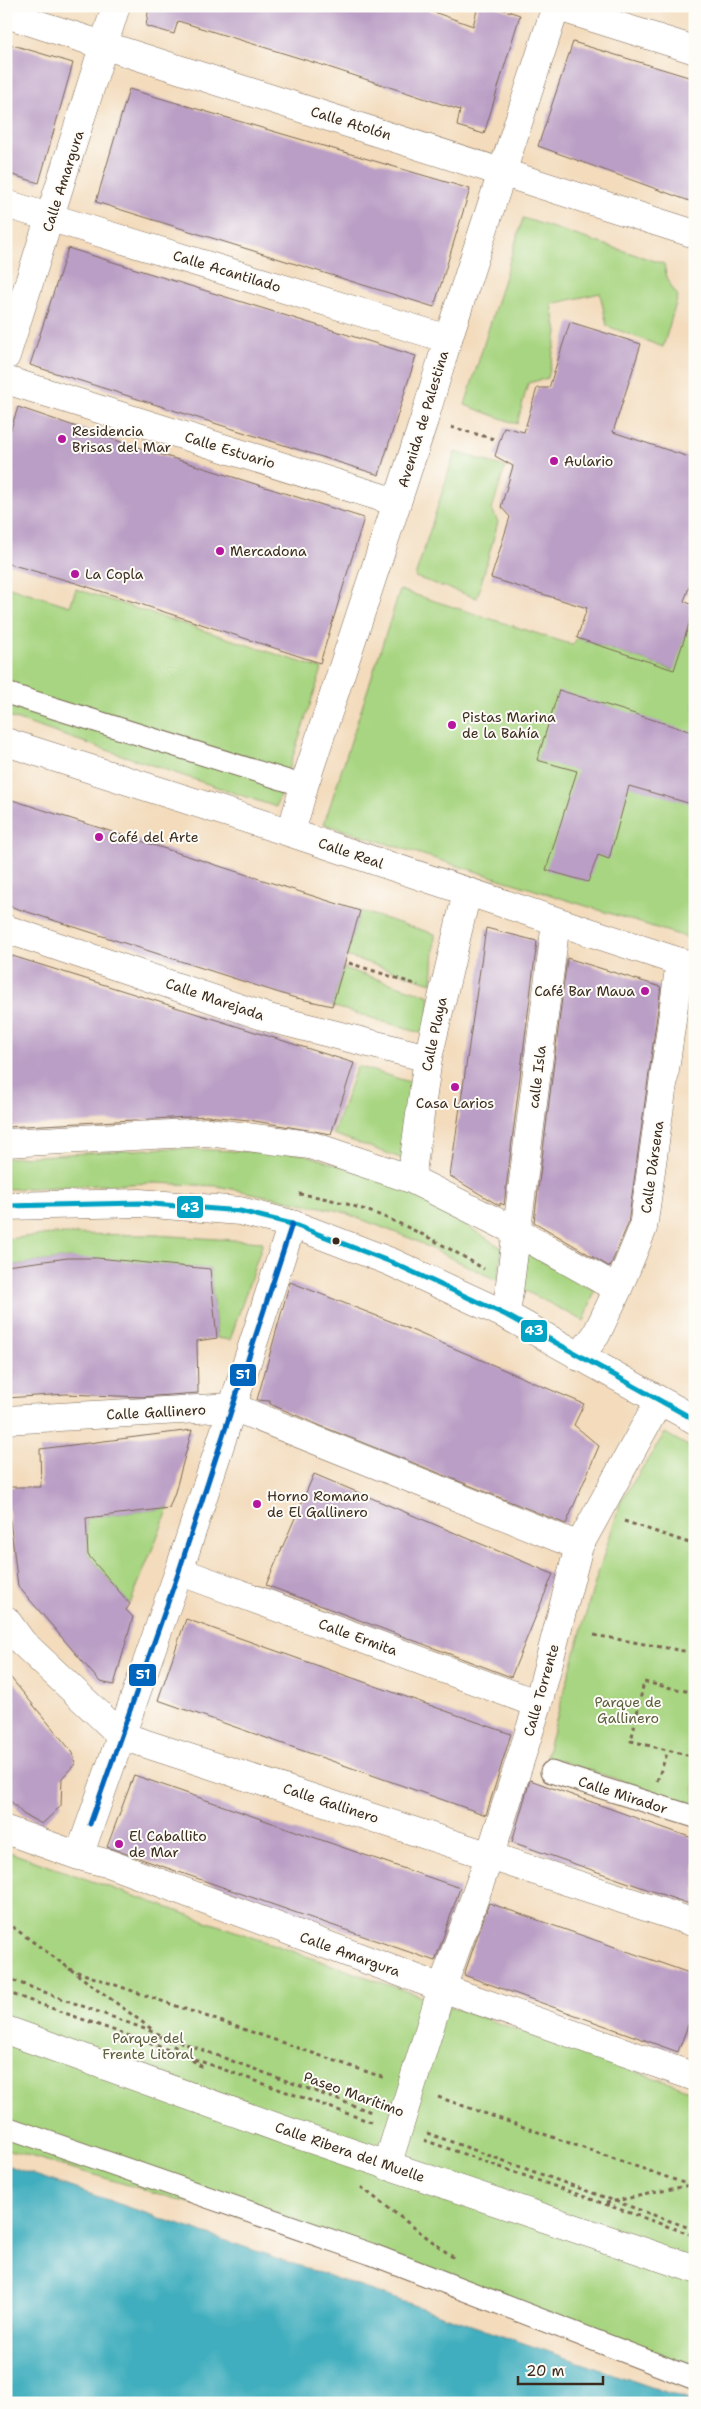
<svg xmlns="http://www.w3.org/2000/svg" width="701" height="2409" font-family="'Shantell Sans',sans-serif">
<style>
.green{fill:#a8d581;stroke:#728050}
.water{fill:#41aebe;stroke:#3e6c6e}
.building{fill:#ba9ec5}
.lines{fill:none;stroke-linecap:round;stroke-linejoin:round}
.pedestrian-casing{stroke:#7b6855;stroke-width:23}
.minor-casing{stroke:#7b6855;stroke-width:29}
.tertiary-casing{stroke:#7b6855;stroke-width:29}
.path{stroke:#7b6855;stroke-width:3;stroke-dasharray:4 4;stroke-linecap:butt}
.pedestrian{stroke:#fff;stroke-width:21}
.minor{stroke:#fff;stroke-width:28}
.tertiary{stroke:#fff;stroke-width:28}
.bus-1-casing{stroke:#fdfcf7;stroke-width:9}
.bus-2-casing{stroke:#fdfcf7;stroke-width:9}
.bus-1{stroke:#03a3c5;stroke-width:5}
.bus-2{stroke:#0065bd;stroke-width:5}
.poi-dot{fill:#b5179e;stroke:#fdfcf7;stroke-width:2}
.bus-dot{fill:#3b2a1e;stroke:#fdfcf7;stroke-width:2}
.labels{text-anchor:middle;stroke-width:4;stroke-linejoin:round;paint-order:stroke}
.street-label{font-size:14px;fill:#3b2a1e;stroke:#fdfcf7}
.poi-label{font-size:14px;fill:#3b2a1e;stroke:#fdfcf7;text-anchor:start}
.park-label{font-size:14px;fill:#5c5d3c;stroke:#fdfcf7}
.line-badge{stroke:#fdfcf7;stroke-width:2}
.badge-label{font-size:14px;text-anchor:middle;font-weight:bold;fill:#fff}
</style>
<rect width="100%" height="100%" fill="#fdfcf7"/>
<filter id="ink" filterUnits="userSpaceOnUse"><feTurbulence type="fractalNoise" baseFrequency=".02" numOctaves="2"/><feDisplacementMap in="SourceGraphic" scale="10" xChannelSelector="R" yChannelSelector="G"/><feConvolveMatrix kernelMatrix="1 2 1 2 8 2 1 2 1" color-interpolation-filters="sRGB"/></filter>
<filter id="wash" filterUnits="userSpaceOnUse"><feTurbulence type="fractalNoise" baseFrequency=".0096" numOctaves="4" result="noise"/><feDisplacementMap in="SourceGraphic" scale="20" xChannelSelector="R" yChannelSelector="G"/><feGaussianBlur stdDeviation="1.12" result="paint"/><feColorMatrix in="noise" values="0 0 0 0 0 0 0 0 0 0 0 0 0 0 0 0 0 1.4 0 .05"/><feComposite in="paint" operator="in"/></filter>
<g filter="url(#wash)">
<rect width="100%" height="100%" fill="#f3dbbc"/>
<path class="green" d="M523 218 664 264C666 277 670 286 678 296L663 347 607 326 600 293 552 304 557 333 548 378 528 383 517 424 465 405Z
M455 452 505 467 492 509 498 522 477 598 415 577Z
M6 586 70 606 76 589 322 669 276 807 6 716Z
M400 590 573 645 577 638 673 670 695 606V940L324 824Z
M360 911 435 934 432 983 346 956Z
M343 968 430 996 427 1035 332 1006Z
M357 1066 416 1084 409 1161 333 1134Z
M166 1148 304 1154 406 1188 502 1248 498 1281 412 1239 340 1211 217 1186 155 1183 6 1189V1158Z
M54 1234 156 1235 263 1242 230 1340 217 1338 210 1269 68 1258 6 1266V1239Z
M525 1252 595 1290 584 1321 518 1287Z
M665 1433 695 1450V1805L546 1756 593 1589 621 1501Z
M169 1508 130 1604 88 1555 86 1520 92 1517Z
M6 1851 695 2092V2375L475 2287 6 2149Z"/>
<path class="water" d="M6 2165 695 2402V2403H6Z"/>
<g id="blocks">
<path class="building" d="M149 6H417L473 26 478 6H493L520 15 484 134 457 126 460 110 322 65 178 21 174 34 146 26Z
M573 42 695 79V203L538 146Z
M6 43 73 63 39 183 6 173Z
M129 89 470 189 434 307 96 202Z
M68 248 416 356 379 475 30 365Z
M570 322 641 344 613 432 695 459V571L684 601 695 606 674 670 577 638 587 608 491 578 510 517 501 507 513 466 495 456 504 427 524 432 537 388H549Z
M18 407 121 442 364 518 320 663 76 583 6 563V444Z
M559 690 695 733V805L629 786 609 859 598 855 588 882 546 870 577 771 537 760Z
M6 798 360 911 332 1006 292 997 6 905Z
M486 928 537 941 504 1205 500 1203V1206L450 1176Z
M6 954 354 1063 331 1134 249 1120 207 1116 6 1127Z
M567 958 661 987 628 1224 610 1267 534 1222Z
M68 1258H97L210 1269 217 1338 197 1341 198 1393 142 1397 66 1394 6 1398V1266Z
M290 1282 395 1323 584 1404 574 1425 599 1446 566 1524 321 1426 270 1404V1401L257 1400Z
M192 1430 175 1492 169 1508 86 1518 88 1555 130 1604 126 1610 133 1617 114 1685 100 1682 18 1586 6 1487H41L40 1449Z
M314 1474 553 1574 511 1677 266 1585Z
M186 1619 511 1734 486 1815 158 1700Z
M6 1672 73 1753 75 1764 62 1778 61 1806 42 1824 23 1814 6 1796Z
M134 1775 460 1888 435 1961 107 1847Z
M530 1780 695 1839V1906L512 1842Z
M489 1903 695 1975V2006L678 2052 464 1975Z"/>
</g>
</g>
<g filter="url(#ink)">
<use href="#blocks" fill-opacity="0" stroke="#7b6855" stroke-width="1"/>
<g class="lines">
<g class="pedestrian-casing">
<path id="pedestrian" d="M6 693 304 786
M551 1772 695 1817
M6 2127 371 2254 695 2379"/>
</g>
<g class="minor-casing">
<path id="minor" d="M555 6 695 50
M6 204 448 339
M6 380 396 502
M6 929 269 1018 428 1058
M6 1143 208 1132 310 1145 411 1179 517 1232 618 1289
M411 1179 428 1058 467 892
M506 1315 556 922
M579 1357 596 1335 618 1289 643 1228 680 962
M6 1420 233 1407 579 1546
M179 1571 538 1704
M6 1620 22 1642 122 1736 695 1923
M6 1830 79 1856 110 1864 442 1988 695 2077
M79 1856 179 1571 292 1224
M387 2166 442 1988 490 1855 538 1704 579 1546 659 1401"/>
</g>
<g class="tertiary-casing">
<path id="tertiary" d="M6 14 695 234
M6 356 116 6
M6 742 291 833 695 967
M291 833 304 786 424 420 448 339 556 6
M6 1206 140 1203 240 1211 292 1224 391 1262 506 1315 695 1420
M6 2030 287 2131 695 2269"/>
</g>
<path class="path" d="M451 427 494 439
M349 963 418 985
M299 1194C365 1202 428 1235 484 1269
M624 1521 695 1545
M594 1635 695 1653
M691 1692 695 1675
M695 1693 644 1682 631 1741 695 1757
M657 1781 668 1751
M6 1922 153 2030
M69 1969 385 2078
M6 1978 374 2113
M6 1992 371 2122
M160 2036 185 2054
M192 2060 205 2069
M438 2097 695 2187
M427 2133 695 2230
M424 2140 695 2236
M361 2187 454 2258
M606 2203 695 2184"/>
<use href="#pedestrian" class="pedestrian"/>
<use href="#minor" class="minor"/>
<use href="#tertiary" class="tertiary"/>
<g class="bus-1-casing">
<path id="bus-1" d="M6 1206 140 1203 240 1211 292 1224 391 1262 506 1315 695 1420"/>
</g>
<g class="bus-2-casing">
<path id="bus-2" d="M90 1824 179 1571 292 1224"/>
</g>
<use href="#bus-1" class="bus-1"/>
<use href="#bus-2" class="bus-2"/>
</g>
</g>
<g class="poi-dot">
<circle cx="62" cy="439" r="5"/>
<circle cx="554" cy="461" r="5"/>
<circle cx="220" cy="551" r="5"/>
<circle cx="75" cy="574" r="5"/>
<circle cx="452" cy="725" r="5"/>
<circle cx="99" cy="837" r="5"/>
<circle cx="645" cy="991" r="5"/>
<circle cx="455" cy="1087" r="5"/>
<circle cx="257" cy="1504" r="5"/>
<circle cx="119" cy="1844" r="5"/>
</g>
<circle class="bus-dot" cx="336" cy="1241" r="4.5"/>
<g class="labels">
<g class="street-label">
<text transform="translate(351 123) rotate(17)" y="5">Calle Atolón</text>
<text transform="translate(63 181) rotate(-72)" y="5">Calle Amargura</text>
<text transform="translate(227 271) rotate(17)" y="5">Calle Acantilado</text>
<text transform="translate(423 419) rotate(-73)" y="5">Avenida de Palestina</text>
<text transform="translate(230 450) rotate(17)" y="5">Calle Estuario</text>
<text transform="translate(351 853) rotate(19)" y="5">Calle Real</text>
<text transform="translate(215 999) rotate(19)" y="5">Calle Marejada</text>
<text transform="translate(434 1034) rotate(-78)" y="5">Calle Playa</text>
<text transform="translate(537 1077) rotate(-83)" y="5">calle Isla</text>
<text transform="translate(652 1167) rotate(-82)" y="5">Calle Dársena</text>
<text transform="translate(156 1412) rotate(-3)" y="5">Calle Gallinero</text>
<text transform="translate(358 1637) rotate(20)" y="5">Calle Ermita</text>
<text transform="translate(541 1690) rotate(-74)" y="5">Calle Torrente</text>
<text transform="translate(623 1795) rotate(18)" y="5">Calle Mirador</text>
<text transform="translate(331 1803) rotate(18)" y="5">Calle Gallinero</text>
<text transform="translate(350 1954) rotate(20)" y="5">Calle Amargura</text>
<text transform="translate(354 2094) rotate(20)" y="5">Paseo Marítimo</text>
<text transform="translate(350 2152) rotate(19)" y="5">Calle Ribera del Muelle</text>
</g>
<g class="poi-label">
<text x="72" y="436">Residencia<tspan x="72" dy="16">Brisas del Mar</tspan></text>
<text x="564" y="466">Aulario</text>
<text x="230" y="556">Mercadona</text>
<text x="85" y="579">La Copla</text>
<text x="462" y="722">Pistas Marina<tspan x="462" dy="16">de la Bahía</tspan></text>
<text x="109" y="842">Café del Arte</text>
<text x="635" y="996" text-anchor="end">Café Bar Maua</text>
<text x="455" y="1108" text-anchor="middle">Casa Larios</text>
<text x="267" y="1501">Horno Romano<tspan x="267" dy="16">de El Gallinero</tspan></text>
<text x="129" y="1841">El Caballito<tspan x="129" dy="16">de Mar</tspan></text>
</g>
<g class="park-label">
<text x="628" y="1707">Parque de<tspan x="628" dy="16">Gallinero</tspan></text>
<text x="148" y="2043">Parque del<tspan x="148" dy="16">Frente Litoral</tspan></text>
</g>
</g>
<g class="line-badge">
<rect x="176" y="1195" width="28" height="24" rx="5" fill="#03a3c5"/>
<rect x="520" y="1319" width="28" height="24" rx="5" fill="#03a3c5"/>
<rect x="229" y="1363" width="28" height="24" rx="5" fill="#0065bd"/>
<rect x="128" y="1663" width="29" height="24" rx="5" fill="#0065bd"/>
</g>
<g class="badge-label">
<text x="190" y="1212">43</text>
<text x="534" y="1335">43</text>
<text x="243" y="1379">51</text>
<text x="143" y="1679">51</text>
</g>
<rect width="701" height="2409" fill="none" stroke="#fdfcf7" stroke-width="25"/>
<path d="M518 2376v8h85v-8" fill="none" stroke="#3b2a1e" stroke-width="2.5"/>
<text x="526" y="2376" font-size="15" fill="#3b2a1e" stroke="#fdfcf7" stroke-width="4" paint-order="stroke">20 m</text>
</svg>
